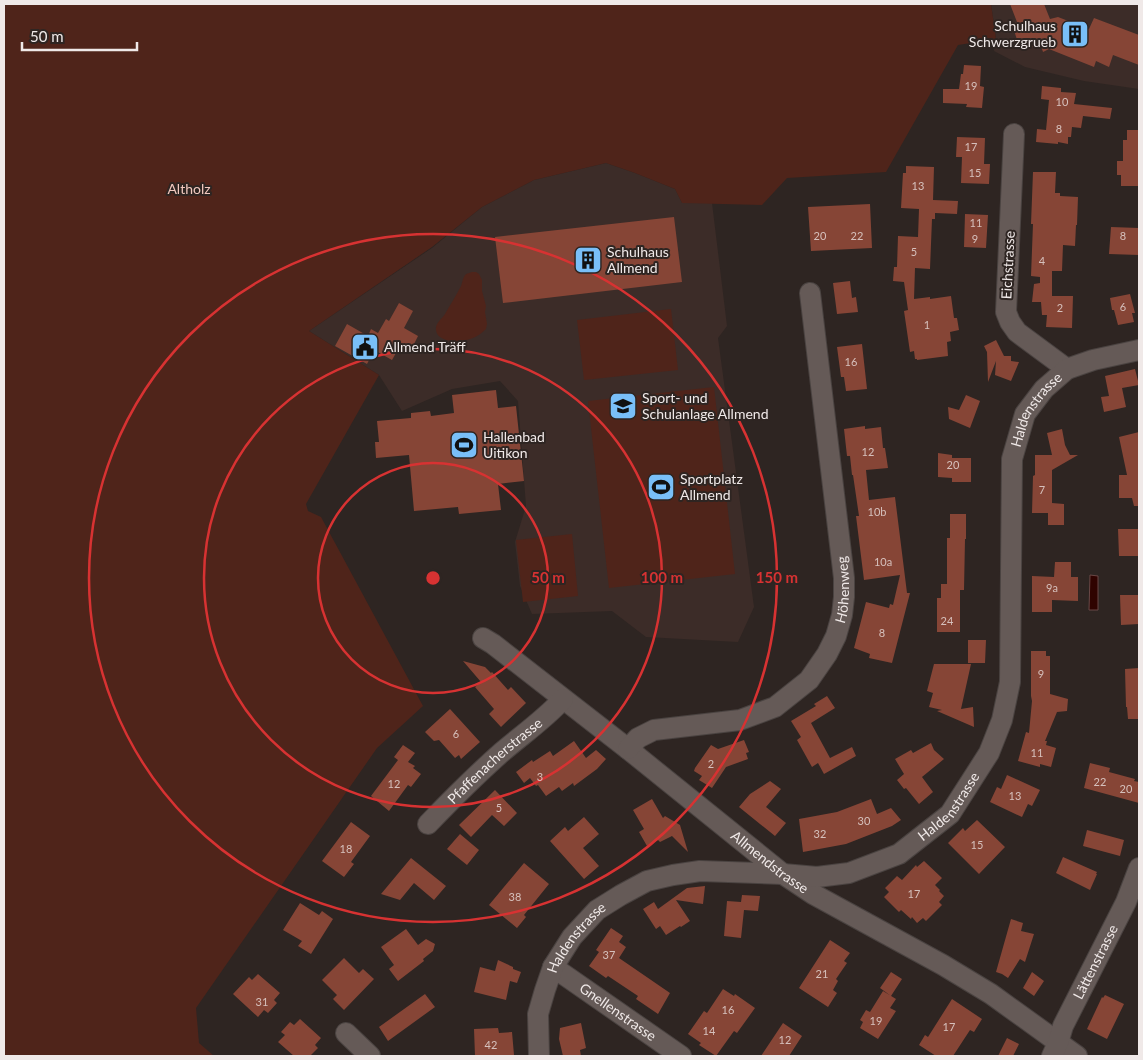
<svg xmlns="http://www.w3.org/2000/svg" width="1143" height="1060" font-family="Lato,sans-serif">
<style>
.built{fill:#3c2c28}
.green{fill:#4f241a}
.water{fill:#2f0300;stroke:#694846}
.building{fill:#864536}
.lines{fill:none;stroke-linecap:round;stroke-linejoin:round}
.minor-casing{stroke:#4a4341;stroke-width:22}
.minor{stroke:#655a57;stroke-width:20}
.ring{fill:none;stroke:#d73232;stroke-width:2.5}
.labels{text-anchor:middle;stroke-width:4;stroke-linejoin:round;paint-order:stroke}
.number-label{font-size:11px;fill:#d6c0bc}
.poi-label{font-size:14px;fill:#f0e9e8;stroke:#2e2522;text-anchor:start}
.park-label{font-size:14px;fill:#f2c9bf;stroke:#2e2522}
.street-label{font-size:14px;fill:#f0e9e8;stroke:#2e2522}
.centre{fill:#d73232;stroke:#2e2522;stroke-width:2.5}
.ring-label{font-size:15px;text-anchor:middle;font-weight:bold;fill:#d73232;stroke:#2e2522;stroke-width:4;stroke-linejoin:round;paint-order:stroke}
</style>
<rect width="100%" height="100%" fill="#2e2522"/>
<path class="built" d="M991 4H1139V89L1084 81 1025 67 994 51 996 39Z
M606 163 635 173 675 189 682 203H712L727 326 718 338 754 607 738 642 646 637 612 611 532 614 520 586 515 542 526 506 518 401 500 381 452 389 402 411 379 375 309 331 432 248 482 207 534 180Z"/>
<path class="green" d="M4 4H991L996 39 958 45 886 172 787 178 762 205 682 203 675 189 635 173 606 163 534 180 482 207 432 247 309 331 379 375 306 504 308 511 321 517 423 706 377 748 196 1008 199 1043 214 1056H4Z
M472 272H476L479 274 482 280V291L486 306 485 312 487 324 486 329C482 333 478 336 473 338 464 342 437 344 436 330 435 323 442 319 445 314 450 305 456 296 461 286 462 283 463 278 465 275 467 273 470 273 472 272Z
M671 309 678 370 584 380 577 320Z
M714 387 735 574 609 588 588 401Z
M572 534 578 596 523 602 516 540Z"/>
<path class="water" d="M1090 575 1098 576V610H1089Z"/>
<path class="building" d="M1010 4H1044L1050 19 1058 17 1089 29 1094 18 1139 35V65L1113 55 1109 67 1096 61 1094 67 1049 49 1043 52 1041 46 1035 49 1034 46 1027 49 1024 41 1018 43 1012 24 1017 22Z
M964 65 981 66 980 86 984 87 982 108 966 107 967 104 943 103V89H959L961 74H963Z
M1042 86 1061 88V92L1076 93 1074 104 1112 108 1110 119 1083 116 1081 128 1072 127 1071 137H1068V144L1058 142V144L1036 142 1037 129 1046 130 1049 100 1041 99Z
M1127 130H1139V186H1121V175H1117V161H1123V140H1127Z
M957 137 985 138 984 164H990L989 184 961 183 962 157H956Z
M906 166 934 167 933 200 958 201 957 214 935 213V219H932L930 269 915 268 914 299 930 297V299L951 296 954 318H957L959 330 950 332 951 341 947 342 948 356 917 360V359H915L914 351 910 352 904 311 908 310 904 282 893 281 894 267H897L898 236 918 237 919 209 901 208 903 173H906Z
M1033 172H1056L1055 193H1060V196L1078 197 1077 225H1076L1075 246 1063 245 1062 271H1052V296H1073L1072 328 1046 327 1047 315H1042L1041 302H1032L1034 284 1040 283V277L1031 276 1033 224H1031Z
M870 204 872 248 811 251 808 207Z
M965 214 988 215 986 248 964 247Z
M674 217 682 282 503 303 495 237Z
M1111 227 1139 228V255L1109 254Z
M850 281 852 298 856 297 858 312 837 314 833 283Z
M1130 294 1135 313H1132L1134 322 1118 325 1114 310H1112L1110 298Z
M399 303 413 311 404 328 418 336 410 352 400 346 392 360 374 350 367 364 335 346 347 324 368 336 371 329 378 333 386 319 389 321Z
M996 340 1004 356H1011V361L1019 362 1011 381 995 375 996 361 988 382 987 352 984 346Z
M862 344 867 389 846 391 844 377H841L837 347Z
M1135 369 1139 385 1122 388 1126 407 1104 412 1101 397 1109 396 1105 376Z
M496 390 498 408 516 406 524 481 498 484 501 510 459 514 458 507 414 511 409 455 376 458 375 442H379L377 421 411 418V413L430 411 431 416 454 413 452 395Z
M966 395 980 401 970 428 949 419 948 407 959 410Z
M865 426V429L881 427 883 448H885L888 468 866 470 869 500 895 497 907 593H910L892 663 869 658 870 654 854 648 866 602 889 608 890 604 893 605 900 575 864 580 856 516H859L853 475H852L850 456H847L844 429Z
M1062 429 1065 445 1070 455H1078L1052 470V503L1064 504V525H1048V513H1032L1033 476 1035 475V455H1052L1047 433Z
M1139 432V506H1134L1132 498H1119V475H1127L1119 437Z
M938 453 952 455V458H971V482H952V478L938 477Z
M950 514H966V539H965L964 590H960V632H937V598H941V584H947V538H950Z
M1118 529H1139V556H1119Z
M1055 562H1071V577H1078V601L1052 600V612H1032V576L1054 577Z
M1120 595H1139V624L1121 625Z
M968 640H986L985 663H968Z
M1031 651H1046V656H1050V694L1068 699 1067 711 1057 712 1045 741H1047L1046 745 1056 748 1051 767 1040 764V767L1018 761 1026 732 1029 733 1032 701 1031 696Z
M463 661 485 667 491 673 492 672 508 690 511 687 526 703 501 727 489 714 494 709 475 687 481 682Z
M934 664H971L961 709 973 707 974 727 937 711 942 710 929 707 933 693 927 691Z
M1139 668V719H1128L1127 707H1126L1125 669Z
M827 696 835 708 811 723 830 758 852 747 856 756 824 774 818 763 812 767 797 740 801 737 791 721 816 706 814 704Z
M450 709 480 742 461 759 459 755 455 758 439 740 434 741 425 732Z
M744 740 749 752 746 753 748 759 726 767 712 788 699 780 702 776 694 771 695 768 711 745 718 749Z
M574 741 586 758 596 750 606 759 597 769 574 786 573 783 562 791 559 787 546 796 538 785 536 786 530 778 524 783 516 772 532 760 533 762 550 751 553 756Z
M931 743 934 750 944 759 922 777 933 792 919 804 906 788 904 789 897 780 904 774 895 759 911 750 913 753Z
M403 745 415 753 408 762 415 766 413 768 421 774 411 787 408 785 389 811 371 796 398 760 394 757Z
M1090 763 1110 768 1109 772 1135 779 1134 781 1139 782V803L1084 788Z
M1007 775 1040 790 1032 806 1028 804 1022 817 990 802 997 787 1001 789Z
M770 781 781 789 766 807 786 823 775 836 739 807 750 794Z
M495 790 517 813 504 826 492 815 471 837 459 825Z
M652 799 663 818 665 816 680 825 688 852 672 836 660 842 658 840 647 846 639 832 644 829 633 810Z
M871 799 877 814 891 808 901 820 892 826 846 844 803 852 799 819 837 812Z
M584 817 599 834 583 848 599 866 584 879 550 841 565 827 568 831Z
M977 820 1005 847 979 874 948 843 963 828 965 831Z
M351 822 370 836 351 862 354 864 344 877 322 861Z
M1087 830 1124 840 1120 856 1083 846Z
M460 834 479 850 467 865 447 849Z
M1063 857 1097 872 1096 874H1097L1090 890 1056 873Z
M411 858 446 886 434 900 414 883 400 900 381 894Z
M924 861 942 878 935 885 940 890 939 891 944 896 939 902 942 905 926 921 923 918 917 923 912 917 911 919 901 910 899 912 884 897 889 892 885 888 897 876 902 880 916 865 917 867Z
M524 863 549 884 524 915 526 917 517 928 489 905Z
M705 886 703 904 676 900 690 921 681 927 680 926 666 935 660 926 656 929 643 909 654 902 658 909 687 888Z
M742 895 760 896 758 911 744 910 741 938 724 936 727 901 741 902Z
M300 903 319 915 322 911 333 919 311 954 298 946 302 941 283 930Z
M1011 919 1023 923 1021 931 1034 934 1025 962 1020 959 1008 978 1002 974 996 972Z
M611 928 623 936 619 942 626 947 619 958 670 993 658 1014 636 999 638 996 608 976 606 978 589 966 599 952 596 950Z
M406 929 418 945 426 939 435 944 433 951 423 959 424 961 398 981 389 969 394 965 381 947Z
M830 940 850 953 844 961 847 963 836 979 838 981 833 990 837 993 828 1007 799 988Z
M344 958 359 973 363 969 374 979 344 1010 333 999 337 995 322 980Z
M498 960 513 967V969L521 972 517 983 510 981 506 1000 474 992 480 967 495 971Z
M891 972 902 979 891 996 880 988Z
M1032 972 1044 981 1034 996 1023 988Z
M258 974 280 993 274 1000 277 1003 268 1013 264 1010 258 1017 233 994 249 977 252 980Z
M723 989 734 996 735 994 755 1008 737 1033 734 1031 716 1056 699 1045 701 1043 688 1034 704 1011 707 1013Z
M883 991 896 999 890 1008 896 1011 878 1039 860 1028 863 1022 860 1020 866 1010 870 1012Z
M425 994 435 1007 388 1041 379 1027Z
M1105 995 1124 1004 1107 1039 1087 1029 1102 997 1103 998Z
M952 999 982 1019 974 1032 970 1030 953 1056H936L919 1045 925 1035 928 1037Z
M300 1019 321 1038 315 1045 318 1048 310 1056H294L278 1042 285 1035 281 1032 290 1022 294 1025Z
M581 1023 586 1048 580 1050 581 1056H563L559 1039 560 1028Z
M783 1023 802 1036 789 1056H761Z
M498 1028 499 1033 512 1032 514 1055 475 1056 474 1029Z
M1007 1038 1019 1044 1013 1056H998Z"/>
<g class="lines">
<g class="minor-casing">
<g id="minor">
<path d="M1014 134 1006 312 1010 322 1017 332 1067 369"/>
<path id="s1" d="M483 638 493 644 628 749 783 874 813 894 943 965 991 994 1077 1056"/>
<path id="s2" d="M628 749 638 738 654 730 740 720 775 707 809 680 827 654 836 636 842 615 844 597V578L810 293"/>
<path id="s3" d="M428 824C452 799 476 775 502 752 523 734 545 719 563 699"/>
<path id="s4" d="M553 967 681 1056"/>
<path d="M346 1033 370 1056"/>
<path id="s5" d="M539 1056 538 1014 545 990 553 967 572 937 597 910 621 895 647 881 673 875 700 871 783 874 817 877 849 873 899 854 950 814 989 753 1002 720 1010 682 1012 459 1025 414 1044 389 1067 369 1093 360 1139 350"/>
<path id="s6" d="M1052 1056 1058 1043 1063 1026 1126 902 1139 868"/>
</g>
</g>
<use href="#minor" class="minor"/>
</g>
<g class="ring">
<circle cx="433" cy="578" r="115"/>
<circle cx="433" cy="578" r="229"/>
<circle cx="433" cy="578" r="344"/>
</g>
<defs>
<g id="building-square" transform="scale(1.4375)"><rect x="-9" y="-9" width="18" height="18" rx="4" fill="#79bff8" stroke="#2e2522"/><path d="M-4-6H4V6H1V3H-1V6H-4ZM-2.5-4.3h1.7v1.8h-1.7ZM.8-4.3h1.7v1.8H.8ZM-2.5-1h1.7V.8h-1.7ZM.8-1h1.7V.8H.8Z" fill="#111"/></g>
<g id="civic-square" transform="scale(1.4375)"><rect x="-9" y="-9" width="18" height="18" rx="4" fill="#79bff8" stroke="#2e2522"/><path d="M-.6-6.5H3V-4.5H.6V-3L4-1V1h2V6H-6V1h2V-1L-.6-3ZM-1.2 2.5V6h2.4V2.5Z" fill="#111"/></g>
<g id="school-square" transform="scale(1.4375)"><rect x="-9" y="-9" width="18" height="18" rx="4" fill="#79bff8" stroke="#2e2522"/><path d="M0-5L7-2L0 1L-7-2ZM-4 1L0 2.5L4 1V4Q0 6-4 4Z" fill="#111"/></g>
<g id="stadium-square" transform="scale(1.4375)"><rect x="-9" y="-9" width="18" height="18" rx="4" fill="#79bff8" stroke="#2e2522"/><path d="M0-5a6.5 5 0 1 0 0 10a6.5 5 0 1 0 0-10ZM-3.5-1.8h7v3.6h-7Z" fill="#111"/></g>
</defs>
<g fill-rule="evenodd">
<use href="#building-square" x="1075" y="34"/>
<use href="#building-square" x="588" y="260"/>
<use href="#civic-square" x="365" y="347"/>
<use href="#school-square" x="623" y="406"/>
<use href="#stadium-square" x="464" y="445"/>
<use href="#stadium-square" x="661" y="487"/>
</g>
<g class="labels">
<g class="number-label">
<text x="971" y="90">19</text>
<text x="1062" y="106">10</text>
<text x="1059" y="133">8</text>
<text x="971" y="151">17</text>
<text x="975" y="177">15</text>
<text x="918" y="190">13</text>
<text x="976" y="227">11</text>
<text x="820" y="240">20</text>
<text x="857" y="240">22</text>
<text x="1123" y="240">8</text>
<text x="975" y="243">9</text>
<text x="914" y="256">5</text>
<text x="1042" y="265">4</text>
<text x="1123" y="311">6</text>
<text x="1060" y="312">2</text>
<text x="927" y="329">1</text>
<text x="851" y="366">16</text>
<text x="868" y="456">12</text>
<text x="953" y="469">20</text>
<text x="1042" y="494">7</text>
<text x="877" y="516">10b</text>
<text x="883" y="566">10a</text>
<text x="1052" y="592">9a</text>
<text x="947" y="625">24</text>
<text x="882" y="637">8</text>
<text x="1041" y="678">9</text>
<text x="456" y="738">6</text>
<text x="1037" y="757">11</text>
<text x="711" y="768">2</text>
<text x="540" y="781">3</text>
<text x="1100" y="786">22</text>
<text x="394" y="788">12</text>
<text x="1126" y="793">20</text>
<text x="1015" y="800">13</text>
<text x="499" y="812">5</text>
<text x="864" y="825">30</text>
<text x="820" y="838">32</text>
<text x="977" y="849">15</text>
<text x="346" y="853">18</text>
<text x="914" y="898">17</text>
<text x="515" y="901">38</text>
<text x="609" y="959">37</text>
<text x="822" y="978">21</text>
<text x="262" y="1006">31</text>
<text x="728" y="1014">16</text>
<text x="876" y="1025">19</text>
<text x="949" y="1031">17</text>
<text x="709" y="1035">14</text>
<text x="785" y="1044">12</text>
<text x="491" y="1049">42</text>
</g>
<g class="poi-label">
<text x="1056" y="31" text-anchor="end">Schulhaus<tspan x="1056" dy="16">Schwerzgrueb</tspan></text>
<text x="607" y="257">Schulhaus<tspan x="607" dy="16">Allmend</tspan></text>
<text x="384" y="352">Allmend Träff</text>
<text x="642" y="403">Sport- und<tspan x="642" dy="16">Schulanlage Allmend</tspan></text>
<text x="483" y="442">Hallenbad<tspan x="483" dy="16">Uitikon</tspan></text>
<text x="680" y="484">Sportplatz<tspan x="680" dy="16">Allmend</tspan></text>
</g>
<g class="park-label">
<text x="189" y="194">Altholz</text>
</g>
<g class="street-label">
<text transform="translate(1008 265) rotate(-87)" y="5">Eichstrasse</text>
<text dy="5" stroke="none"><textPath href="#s5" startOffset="969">Haldenstrasse</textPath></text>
<text dy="5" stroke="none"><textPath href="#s2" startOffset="299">Höhenweg</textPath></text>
<text dy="5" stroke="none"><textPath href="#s3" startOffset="92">Pfaffenacherstrasse</textPath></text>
<text dy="5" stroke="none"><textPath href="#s5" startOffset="548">Haldenstrasse</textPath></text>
<text dy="5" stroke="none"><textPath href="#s1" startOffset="364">Allmendstrasse</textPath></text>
<text dy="5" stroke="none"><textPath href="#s5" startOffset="129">Haldenstrasse</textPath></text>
<text dy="5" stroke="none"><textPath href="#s6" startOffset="104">Lättenstrasse</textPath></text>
<text dy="5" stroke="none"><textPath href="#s4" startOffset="79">Gnellenstrasse</textPath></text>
</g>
</g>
<circle cx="433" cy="578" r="8" class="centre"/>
<g class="ring-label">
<text x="548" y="583">50 m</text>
<text x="662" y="583">100 m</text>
<text x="777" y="583">150 m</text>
</g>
<rect width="1143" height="1060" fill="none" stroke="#f0e9e8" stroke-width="10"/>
<path d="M22 42v8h115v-8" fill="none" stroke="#f0e9e8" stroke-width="2.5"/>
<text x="30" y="42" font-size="15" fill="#f0e9e8" stroke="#2e2522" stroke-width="4" paint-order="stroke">50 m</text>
</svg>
